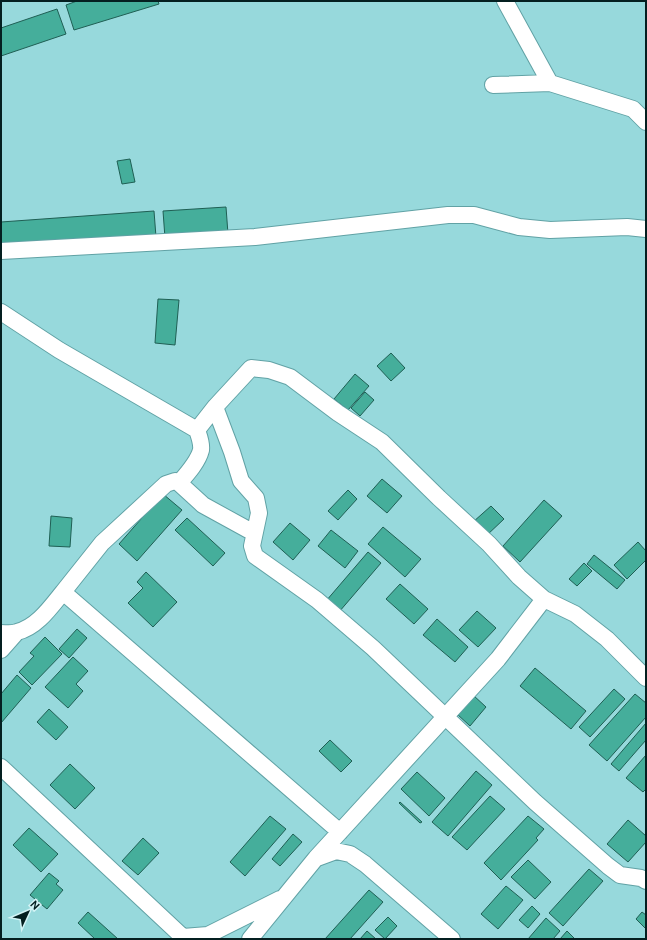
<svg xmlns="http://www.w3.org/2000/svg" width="647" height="940" font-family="Cabin,sans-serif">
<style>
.building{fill:#45ae9b;stroke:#1f5f54}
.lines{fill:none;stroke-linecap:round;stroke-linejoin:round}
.minor-casing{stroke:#61a2a5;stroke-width:18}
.minor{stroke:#fff;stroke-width:16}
</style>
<rect width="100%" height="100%" fill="#97d9dc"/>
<path class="building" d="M77 1H158L159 4 74 30 66 5Z
M57 9 66 34 1 56V28Z
M130 159 135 182 122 184 117 161Z
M226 207 228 234 165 238 163 211Z
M154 211 156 237 1 248V222Z
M158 299 179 300 175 345 155 343Z
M391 353 405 368 391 381 377 366Z
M355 374 369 386 348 410 334 399Z
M365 392 374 400 360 416 351 408Z
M382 479 402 496 387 513 367 496Z
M348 490 357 499 338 520 328 511Z
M163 494 182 510 137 561 119 544Z
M544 500 562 516 520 562 503 546Z
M491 506 504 519 486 536 473 522Z
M51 516 72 518 70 547 49 546Z
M187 518 225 553 213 566 175 530Z
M290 523 310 540 293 560 273 542Z
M383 527 421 559 405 577 368 544Z
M331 530 358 551 345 568 318 546Z
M638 542 646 551V560L627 579 614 565Z
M368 552 381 563 339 612 326 601Z
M594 555 625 580 617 589 587 564Z
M584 563 592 571 577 586 569 579Z
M146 572 177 602 153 627 128 603 143 588 137 582Z
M400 584 428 609 414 624 386 599Z
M477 611 496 628 478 647 459 630Z
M437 619 468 647 455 662 423 635Z
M77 629 87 638 69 658 59 649Z
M45 637 62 654 32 685 19 672 34 656 30 653Z
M73 657 88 671 76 684 83 691 68 708 45 687Z
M535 668 586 711 571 729 520 686Z
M17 675 31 688 1 723V694Z
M614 689 625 699 590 737 579 727Z
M635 694 646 703V717L607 761 589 745Z
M473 695 486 707 470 726 457 714Z
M49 709 68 727 56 740 37 722Z
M646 723V740L619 771 611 764Z
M330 740 352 761 341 772 319 751Z
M646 755V789L643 792 626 778Z
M70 764 95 788 75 809 50 785Z
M476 771 492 785 448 836 432 822Z
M417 772 445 798 429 816 401 789Z
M490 796 505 809 467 850 452 837Z
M400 802 422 822 420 823 399 803Z
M270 816 286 829 245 876 230 862Z
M528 816 544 829 536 838 538 840 501 880 484 863Z
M628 820 646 836V842L628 862 607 844Z
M29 828 58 854 41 872 13 845Z
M293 834 302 842 280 866 272 859Z
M143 838 159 853 138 875 122 861Z
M528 860 551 882 535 899 511 877Z
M589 869 603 881 563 926 549 913Z
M49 873 59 881 56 884 63 890 47 909 30 895Z
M506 886 523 900 498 929 481 914Z
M369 890 383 902 350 939H325Z
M532 906 540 914 528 928 519 920Z
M88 912 118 939H95L78 923Z
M642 912 646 915V929L636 919Z
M388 917 397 926 385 939 375 930Z
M546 918 560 931 553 939H528Z
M367 931 376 939H360Z
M567 931 575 939H560Z"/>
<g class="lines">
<g class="minor-casing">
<path id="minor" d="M505 1 550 83
M493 85 550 83 633 109 646 122
M1 251 255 237 448 215H474L519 227 550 230 627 227 646 229
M1 312 59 350 197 430
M215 407 232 452 241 481 256 498 259 513 252 546 255 556 317 600 373 648 535 802 608 866 620 875 641 878 646 881
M179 483 203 505 254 533
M63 592 102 543 166 484 175 481 179 483C187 474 198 462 201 450 202 443 199 436 197 430L215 407 251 368 269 370 290 377 338 413 382 442 439 498 489 544 519 577 544 599 575 614 607 639 646 678
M1 633C6 633 12 634 17 632 37 627 50 608 63 592L340 832
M1 650 16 633
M1 767 185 939
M317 858 336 851 350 854 365 864 452 939
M183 937 208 935 280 899
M250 939 316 858 498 659 544 599"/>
</g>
<use href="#minor" class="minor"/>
</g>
<rect width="647" height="940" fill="none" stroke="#041f20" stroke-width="4"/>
<g transform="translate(28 912) rotate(46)" stroke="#d3f3f5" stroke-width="3" paint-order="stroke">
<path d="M0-3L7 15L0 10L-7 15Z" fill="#041f20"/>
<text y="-6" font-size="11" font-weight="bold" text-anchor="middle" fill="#041f20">N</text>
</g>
</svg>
